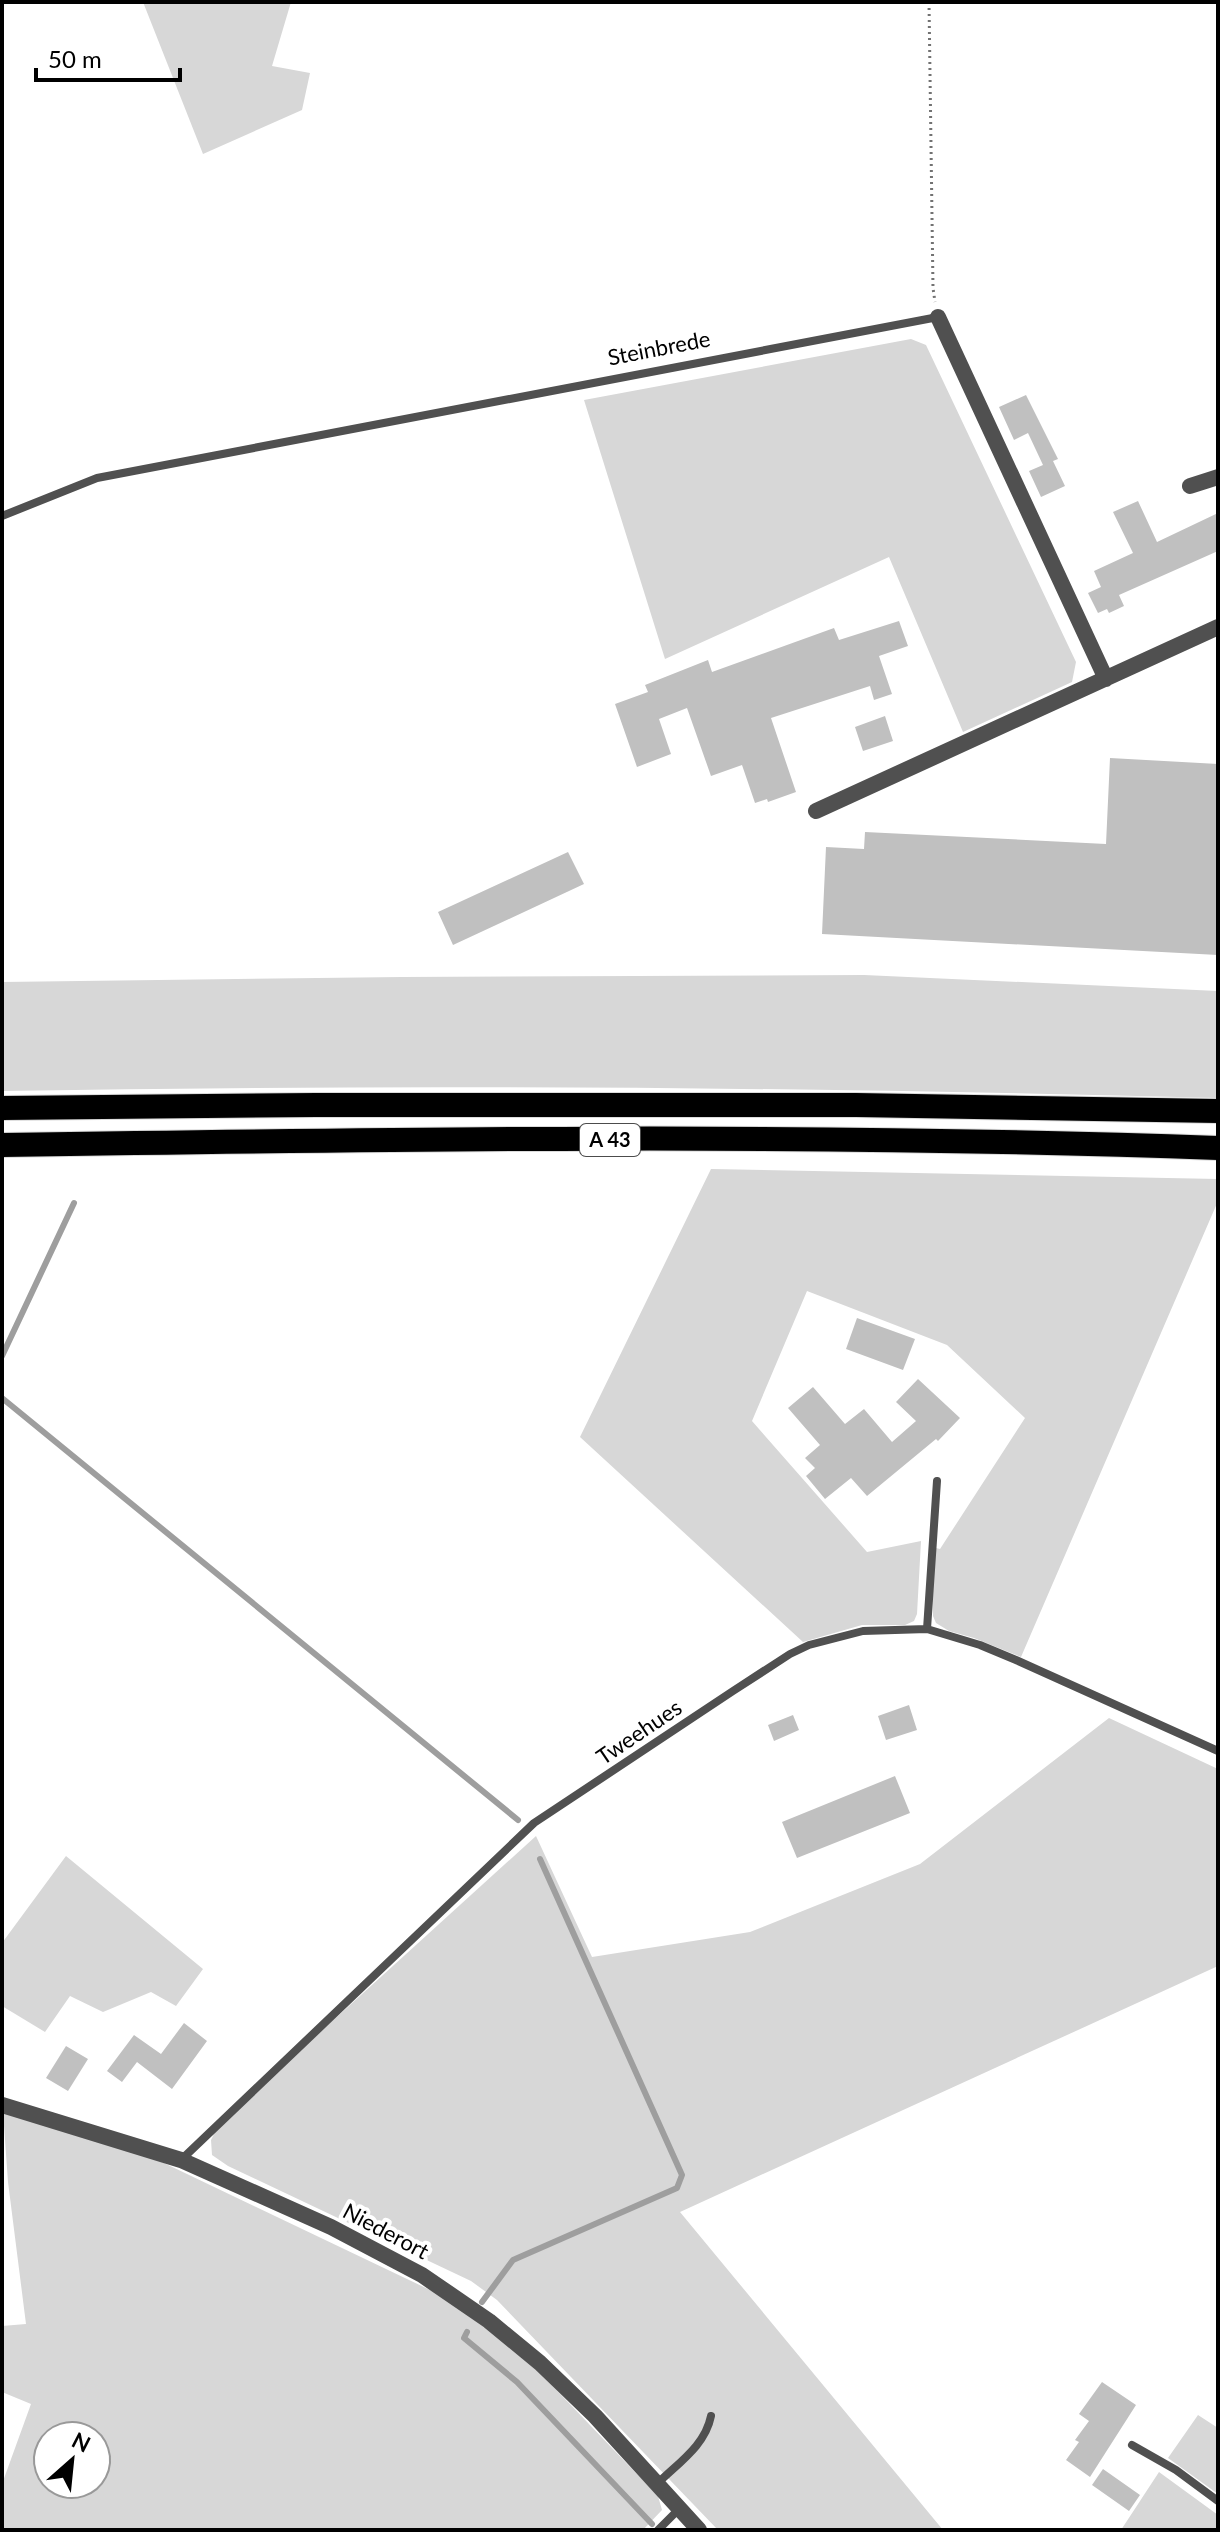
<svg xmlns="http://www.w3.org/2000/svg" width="1220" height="2532" font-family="Lato,sans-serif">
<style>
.green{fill:#d7d7d7;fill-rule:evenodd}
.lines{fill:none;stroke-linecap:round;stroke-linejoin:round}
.stream{stroke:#9e9e9e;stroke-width:6}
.building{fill:#c0c0c0}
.motorway-casing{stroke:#dbdbdb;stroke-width:26}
.path{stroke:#727272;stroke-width:3;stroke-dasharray:2 4;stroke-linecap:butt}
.service{stroke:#505050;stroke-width:8}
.minor{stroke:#505050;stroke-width:16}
.motorway{stroke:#000;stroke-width:24}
.labels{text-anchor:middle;stroke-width:8;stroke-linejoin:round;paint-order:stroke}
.shield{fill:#fff;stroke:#4c4c4c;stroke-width:2}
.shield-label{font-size:20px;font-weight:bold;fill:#000}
.street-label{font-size:22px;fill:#000;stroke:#fff}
</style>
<rect width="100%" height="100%" fill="#fff"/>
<path class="green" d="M143 2H291L272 66 310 73 302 110 203 154Z
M911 339 926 345 1076 662 1072 682 963 732 889 557 665 659 584 400Z
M864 975 1218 991V1098C813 1087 407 1084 2 1091V982L402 977Z
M711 1169 1218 1179V1201L1021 1657 974 1638 949 1631 936 1623 933 1616 932 1547 940 1549 1025 1418 947 1345 807 1291 752 1421 867 1552 921 1541 917 1614 914 1621 905 1625H862L803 1642 580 1437Z
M1109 1718 1218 1769V1966L680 2212 943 2530H718L497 2300 471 2281 228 2166 212 2155 211 2140 219 2124 536 1836 592 1957 750 1932 920 1864Z
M66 1856 203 1969 176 2006 151 1992 103 2012 70 1996 45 2032 2 2006V1943Z
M3 2112 141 2152 451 2300 520 2352 658 2496 662 2510 643 2530H2V2484L31 2404 2 2392V2326L26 2324 8 2182ZM48 2436H96V2484H48Z
M1198 2415 1218 2428V2494L1168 2458Z
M1159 2472 1218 2515V2530H1121Z"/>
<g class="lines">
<path class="stream" d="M2 1356 74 1203
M2 1398 518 1820
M482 2302 513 2260 677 2188 682 2175 540 1859
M467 2332 464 2338 517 2382 652 2524"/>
</g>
<path class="building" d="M1026 395 1058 459 1053 461 1065 486 1041 497 1029 471 1043 465 1028 433 1014 440 999 407Z
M1138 501 1157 542 1218 513V551L1119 595 1124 606 1109 613 1107 609 1098 613 1088 593 1101 587 1094 571 1133 553 1113 512Z
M899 621 908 646 879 656 892 694 874 700 870 686 771 718 796 792 768 802 767 799 755 803 742 765 711 776 687 708 659 719 671 754 637 767 615 704 648 692 645 685 708 660 712 672 834 628 839 640Z
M885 716 893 741 863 751 855 727Z
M1110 758 1218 764V955L822 934 826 847 864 849 865 832 1106 844Z
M568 852 584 884 453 945 438 912Z
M857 1318 915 1339 903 1370 846 1349Z
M918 1379 960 1418 938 1441 936 1439 867 1496 851 1478 825 1499 806 1476 815 1468 805 1458 820 1445 788 1408 813 1387 845 1424 864 1409 892 1442 916 1421 896 1402Z
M909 1705 917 1730 886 1740 878 1716Z
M793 1715 799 1730 774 1741 768 1725Z
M895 1776 910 1813 797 1858 782 1822Z
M184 2023 207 2041 172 2089 137 2062 122 2082 107 2071 134 2035 161 2054Z
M66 2046 88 2059 68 2091 46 2078Z
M1102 2382 1136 2405 1090 2477 1066 2460 1079 2442 1075 2440 1089 2421 1079 2414Z
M1103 2469 1140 2495 1129 2511 1092 2485Z"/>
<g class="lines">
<g class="motorway-casing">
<path id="motorway" d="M2 1108 316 1105H856L1218 1111
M2 1145C407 1139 813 1133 1218 1148"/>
</g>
<path class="path" d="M929 2 933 288 935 302"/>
<path class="service" d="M2 516 97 478 938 317
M927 1629 937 1481
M182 2159 534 1823 733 1691 790 1654 809 1645 863 1631 927 1629 980 1645 1016 1660 1218 1751
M1132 2445 1176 2470 1218 2501
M657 2484C678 2463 705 2446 711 2416
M658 2530 679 2509"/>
<path class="minor" d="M938 317 1106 679
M1190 486 1218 477
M816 811 1218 627
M2 2105 181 2160 331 2227 422 2275 489 2321 540 2363 595 2416 699 2530"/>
<use href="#motorway" class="motorway"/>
</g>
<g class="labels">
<rect class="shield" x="580" y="1124" width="60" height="32" rx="6"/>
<g class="shield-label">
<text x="610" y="1147">A 43</text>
</g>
<g class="street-label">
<text transform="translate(659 348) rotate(-11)" y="8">Steinbrede</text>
<text transform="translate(639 1732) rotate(-34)" y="8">Tweehues</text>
<text transform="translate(386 2231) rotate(28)" y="8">Niederort</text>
</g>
</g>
<rect width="1220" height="2532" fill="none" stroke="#000000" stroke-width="8"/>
<g transform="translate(72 2460) rotate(27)"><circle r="38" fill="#ffffff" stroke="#999999" stroke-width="2"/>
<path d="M0-6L14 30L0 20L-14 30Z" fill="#000000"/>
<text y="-12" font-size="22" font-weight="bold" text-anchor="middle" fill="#000000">N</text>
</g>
<path d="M36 68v12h144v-12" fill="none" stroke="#000000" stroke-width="4"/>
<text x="48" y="68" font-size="24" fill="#000000" stroke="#ffffff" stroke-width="6" paint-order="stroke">50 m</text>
</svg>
